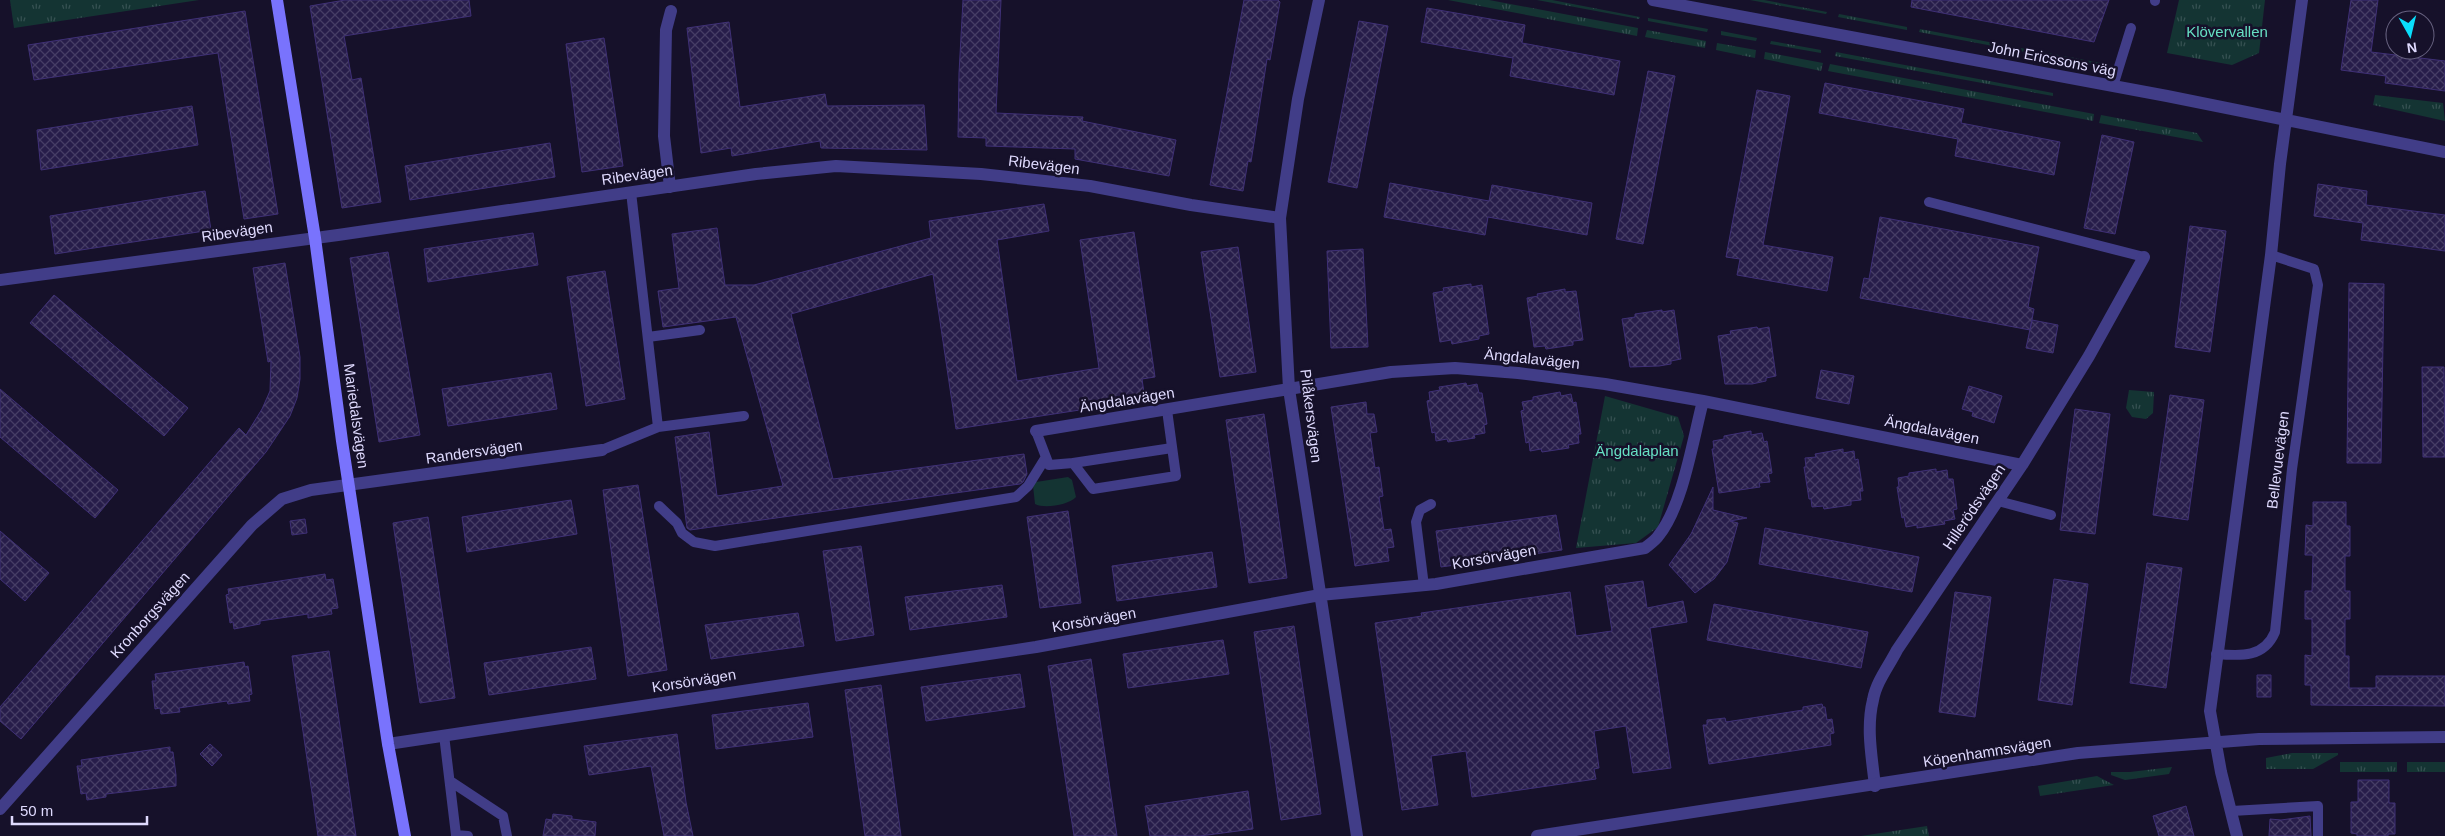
<svg xmlns="http://www.w3.org/2000/svg" width="2445" height="836" font-family="Arial,sans-serif">
<style>
.grass{fill:url(#grass-tufts)}
.pitch{fill:#143433}
.building{fill:url(#building-cross-hatch);stroke:#3f3076}
.lines{fill:none;stroke-linecap:round;stroke-linejoin:round}
.service{stroke:#413d88;stroke-width:10}
.minor{stroke:#413d88;stroke-width:12}
.tertiary{stroke:#413d88;stroke-width:12}
.secondary{stroke:#7973fd;stroke-width:12}
.labels{text-anchor:middle;stroke-width:5;stroke-linejoin:round;paint-order:stroke}
.park-label{font-size:15px;fill:#66dfc3;stroke:#16112a}
.street-label{font-size:15px;fill:#dfdafe;stroke:#16112a}
</style>
<defs>
<pattern id="grass-tufts" width="24" height="20" patternUnits="userSpaceOnUse" patternTransform="scale(1.25)"><rect width="24" height="20" fill="#143433"/><path d="M3 7l-1-3M5 7V3M7 7l1-3M15 17l-1-3M17 17v-4M19 17l1-3" fill="none" stroke="#365152"/></pattern>
<pattern id="building-cross-hatch" width="8" height="8" patternUnits="userSpaceOnUse" patternTransform="scale(1.25)"><rect width="8" height="8" fill="#271d4a"/><path d="M0 0l8 8M0 8l8-8" fill="none" stroke="#463d65"/></pattern>
</defs>
<rect width="100%" height="100%" fill="#16112a"/>
<path class="grass" d="M10 0H199L14 28Z
M1448 0H1489L1638 28 1637 36Z
M1537 0H1552L1640 17 1639 19Z
M1750 0H1764L1827 12 1826 14Z
M2179 0H2265L2259 53 2232 65 2167 53Z
M1839 14 1907 27V30L1838 17Z
M1648 18 1708 29 1707 32 1648 21Z
M1920 29 2106 64 2105 67 1919 32Z
M1647 30 1706 41 1705 48 1645 37Z
M1721 31 1757 38 1756 41 1721 35Z
M1771 41 1821 50V53L1770 44Z
M1717 43 1756 50 1755 58 1716 50Z
M1765 52 1823 63 1821 71 1764 59Z
M1836 52 2053 93V96L1835 56Z
M1830 64 2094 114 2093 121 1828 71Z
M2375 95 2443 103 2445 121 2373 105Z
M2101 115 2197 133 2203 142 2099 123Z
M2129 390 2154 392 2153 413 2146 419 2132 417 2126 408Z
M1605 396 1678 417 1684 436 1658 527 1636 543 1576 548Z
M2292 753H2338V755L2313 769H2266V758Z
M2340 762H2397V772H2340Z
M2407 762H2445V772H2407Z
M2172 767 2169 774 2125 780 2111 775V772H2130Z
M2097 776 2114 785 2040 796 2038 786Z
M1927 826 1929 836H1861Z"/>
<path class="pitch" d="M1068 477 1072 480 1076 497C1069 505 1044 509 1035 504L1033 486 1036 482Z"/>
<path class="building" d="M345 0H469L471 16 344 36 352 80 361 78 381 202 342 208 310 6Z
M963 0H1001L996 113 1083 117 1082 121 1176 140 1169 176 1075 159V149L986 146V138L958 137 959 73Z
M1244 0H1278L1280 2 1270 60 1267 59 1251 162 1248 161 1243 191 1210 185Z
M1912 0H2109L2094 42 1911 7Z
M2351 0H2378L2371 52 2445 61V91L2385 83 2386 76 2341 70Z
M1427 8 1525 25 1522 43 1620 61 1614 95 1510 76 1513 58 1421 42Z
M245 11 278 214 244 219 218 53 34 80 28 45Z
M1359 21 1388 26 1357 188 1328 182Z
M729 22 740 107 825 94 827 106 924 105 927 150 821 148 820 141 732 156 731 148 701 153 687 28Z
M604 38 623 166 582 172 566 44Z
M1648 71 1675 76 1643 244 1616 239Z
M1825 83 1964 109 1961 123 2060 142 2054 175 1955 156 1958 139 1819 113Z
M1757 90 1790 96 1763 245 1833 257 1827 291 1737 275 1740 259 1726 257Z
M192 106 198 145 41 170 37 130Z
M2102 135 2134 142 2115 234 2084 228Z
M550 143 555 177 410 200 405 166Z
M1390 183 1489 201 1492 185 1592 203 1587 235 1488 217 1485 235 1384 217Z
M2318 184 2367 191 2366 205 2445 215V251L2361 240 2363 223 2314 216Z
M205 191 211 230 55 254 50 216Z
M1044 204 1049 231 997 240 1017 381 1099 368 1080 240 1134 232 1155 377 1142 379 1145 400 956 429 933 274 791 314 833 479 1024 454 1027 474 1023 482 1020 484 690 530 687 528 675 437 709 432 717 496 783 486 736 317 663 327 658 291 679 288 672 234 717 228 725 285H754L931 238 929 221Z
M1880 217 2039 247 2028 307 2034 309 2030 330 1860 298 1864 278 1869 279Z
M2190 226 2226 231 2210 352 2175 347Z
M533 233 538 265 428 282 424 249Z
M1238 247 1256 372 1220 377 1201 252Z
M1363 249 1368 347 1331 348 1327 251Z
M388 252 420 435 379 442 350 258Z
M285 263 300 357V379L297 398 290 416 266 452 21 739 0 721V707L239 428 246 435 262 409 270 391 271 361 268 362 253 268Z
M605 271 625 399 586 406 567 277Z
M2349 283 2384 284 2381 463H2347Z
M1471 284V287L1482 285 1489 334 1479 336V339L1452 344 1451 340 1440 342 1433 293 1444 291 1443 288Z
M1565 289V292L1576 291 1583 340 1573 341V345L1546 349 1545 346 1534 347 1527 298 1538 296 1537 294Z
M54 295 188 408 164 436 30 323Z
M1662 310V312L1674 310 1681 359 1671 361V364L1659 366 1630 367 1622 319 1635 317V314Z
M2032 320 2058 325 2053 353 2026 348Z
M1757 327 1758 329 1769 327 1776 376 1766 378V381L1752 384H1725L1718 336 1731 334 1730 331Z
M2422 367H2444L2445 457H2423Z
M1821 370 1854 376 1849 404 1816 398Z
M551 373 557 409 448 426 442 389Z
M1466 383 1467 386 1477 384 1479 393H1482L1487 424 1484 425 1485 433 1474 435 1475 438 1448 442 1447 439 1436 441 1435 432 1432 433 1427 401 1430 400 1429 392 1440 390 1439 387Z
M1969 386 2002 396 1994 423 1972 416 1973 412 1962 409Z
M0 389 118 490 95 518 0 437Z
M1560 392 1561 396 1571 394 1573 403 1576 402 1581 434H1578L1579 443 1568 445 1569 448 1542 452 1541 449 1530 451 1529 442 1526 443 1521 411 1524 410 1522 402 1533 400V397Z
M2170 395 2204 400 2188 520 2153 515Z
M1366 402 1367 414H1374L1377 432 1370 433 1375 468 1379 467 1383 496 1379 497 1384 530 1391 529 1394 547 1387 548 1389 561 1355 566 1331 407Z
M2075 409 2110 414 2095 534 2060 530Z
M1264 414 1287 578 1249 583 1226 420Z
M1751 431V435L1762 433 1764 442 1767 441 1772 473 1768 474 1770 482 1759 483 1760 487 1719 493 1712 449H1714L1713 441 1724 439V436Z
M1843 449V453L1854 451 1855 460 1858 459 1863 491H1860L1861 500 1851 501V505L1824 509 1823 506 1812 507 1811 499H1809L1804 467H1806L1805 458 1816 457 1815 454Z
M1936 469V472L1947 470 1948 479H1953L1957 509 1953 510 1955 519 1944 521 1945 524 1917 528V525L1906 527 1904 517 1902 518 1897 487H1899L1898 478 1909 476V473Z
M638 485 667 670 628 676 603 490Z
M1713 487V510L1747 518 1730 521 1738 523 1727 562 1714 579 1695 593 1669 565 1691 534Z
M571 500 577 534 467 552 462 517Z
M2313 502H2346V526H2350V556H2345V591H2350V619H2345V656H2349V688H2376V676H2445V706L2311 705V685H2305V655L2312 656V619H2305V591H2312L2313 555H2305L2306 525 2313 526Z
M1068 511 1081 603 1040 608 1027 517Z
M1556 515 1562 550 1441 567 1436 531Z
M428 517 455 698 420 703 393 523Z
M305 519 307 533 292 535 290 521Z
M1765 528 1919 557 1912 592 1759 564Z
M0 531 49 573 25 601 0 579Z
M861 546 874 635 836 641 823 551Z
M1212 552 1217 587 1117 601 1112 566Z
M2147 563 2182 568 2166 688 2130 683Z
M325 574 326 580 333 579 338 608 331 609 332 614 308 618V614L260 621V624L234 629 233 622 230 623 226 595 229 594 228 589Z
M2054 579 2088 584 2072 705 2038 700Z
M1643 581 1647 608 1683 601 1687 622 1650 628 1671 768 1633 773 1626 726 1594 731 1599 768 1594 769 1596 779 1472 797 1466 751 1431 756 1438 805 1402 810 1375 623 1422 616 1421 613 1570 592 1576 636 1612 631 1605 586Z
M1002 585 1007 617 910 630 905 597Z
M1955 592 1991 597 1975 717 1939 712Z
M1714 604 1868 632 1861 668 1707 640Z
M798 613 804 646 711 659 705 625Z
M1294 626 1321 814 1281 820 1254 632Z
M1223 640 1229 674 1128 688 1123 654Z
M591 647 596 679 489 695 484 663Z
M329 651 356 836H318L313 800 292 656Z
M1091 659 1117 836H1074L1048 666Z
M244 662 245 667 248 666 252 694 249 695 250 701 228 704 227 701 179 708 180 712 161 714 160 708 155 709 152 681H156L155 674Z
M1020 674 1025 707 926 721 921 687Z
M2257 675H2271V697H2257Z
M881 685 901 836H865L845 690Z
M808 703 813 737 716 749 712 715Z
M1822 704 1823 707H1825L1827 720 1832 719 1834 733 1830 734 1831 745 1709 764 1703 725H1707V720L1725 718 1726 722 1803 710V707Z
M677 734 686 802 693 836H664L651 766 589 775 584 746Z
M210 744 222 755 212 766 200 754Z
M170 747V752H173L176 775V786L106 794V797L87 800 86 793 81 794 77 766H82L81 760Z
M2358 780H2389V803H2395V834H2388V836H2357V834L2351 833V802H2358Z
M1248 791 1253 829 1200 836H1150L1145 806Z
M2186 806 2194 836H2159L2153 816Z
M553 814 572 816V819L596 822 595 836H543L546 819 552 820Z
M2310 816 2311 836H2269L2270 819 2281 820Z"/>
<g class="lines">
<path class="service" d="M2155 1V0
M2113 86 2131 28
M631 192 658 427
M1929 202 2144 257
M648 337 700 330
M1167 410 1176 476 1093 489 1073 463 1172 448
M1036 431 1049 465 1073 463
M602 450 658 427 744 416
M1998 501 2051 515
M659 506 677 523 682 533 694 542 715 546 1016 497 1028 486 1046 457
M1424 586 1416 522 1420 510 1431 504
M2216 654C2241 656 2264 658 2275 632L2292 469 2318 285 2314 269 2271 255
M444 735 456 835 468 836
M450 781 503 816 507 836
M2232 811 2318 806V836"/>
<path class="minor" d="M1319 0 1298 99 1280 218 1289 389 1357 836
M670 187 664 136 666 30 671 11
M0 280 338 235 756 174 836 166 981 174 1090 186 1191 205 1280 218
M1036 431 1391 372 1455 368 1518 373 1605 384 1703 401 2022 465
M388 744 1036 647 1320 595 1436 584 1645 548C1650 544 1656 540 1659 535 1683 505 1693 439 1703 401
M1875 786C1872 758 1866 728 1873 700 1876 682 1889 666 1897 650L2022 465 2089 356 2144 257
M0 809 252 525 282 499 311 490 602 450"/>
<path class="tertiary" d="M1653 0 2167 96 2445 152
M1537 836 2078 753 2259 739 2445 737
M2237 836 2221 772 2210 711 2271 255 2280 164 2302 0"/>
<path class="secondary" d="M277 0 315 238 342 441 388 744 405 836"/>
</g>
<g class="labels">
<g class="park-label">
<text x="2227" y="37">Klövervallen</text>
<text x="1637" y="456">Ängdalaplan</text>
</g>
<g class="street-label">
<text transform="translate(2052 59) rotate(11)" y="5">John Ericssons väg</text>
<text transform="translate(1044 165) rotate(7)" y="5">Ribevägen</text>
<text transform="translate(637 175) rotate(-8)" y="5">Ribevägen</text>
<text transform="translate(237 232) rotate(-8)" y="5">Ribevägen</text>
<text transform="translate(1532 359) rotate(6)" y="5">Ängdalavägen</text>
<text transform="translate(1127 400) rotate(-9)" y="5">Ängdalavägen</text>
<text transform="translate(356 416) rotate(82)" y="5">Mariedalsvägen</text>
<text transform="translate(1311 416) rotate(83)" y="5">Pilåkersvägen</text>
<text transform="translate(1932 430) rotate(11)" y="5">Ängdalavägen</text>
<text transform="translate(474 452) rotate(-8)" y="5">Randersvägen</text>
<text transform="translate(2278 460) rotate(-83)" y="5">Bellevuevägen</text>
<text transform="translate(1974 507) rotate(-56)" y="5">Hillerödsvägen</text>
<text transform="translate(1494 557) rotate(-10)" y="5">Korsörvägen</text>
<text transform="translate(150 615) rotate(-48)" y="5">Kronborgsvägen</text>
<text transform="translate(1094 620) rotate(-10)" y="5">Korsörvägen</text>
<text transform="translate(694 681) rotate(-9)" y="5">Korsörvägen</text>
<text transform="translate(1987 752) rotate(-9)" y="5">Köpenhamnsvägen</text>
</g>
</g>
<g transform="translate(2410 35) rotate(172)"><circle r="24" fill="#16112a" stroke="#66617f"/>
<path d="M0-4L9 19L0 12L-9 19Z" fill="#0adefb"/>
<text y="-8" font-size="14" font-weight="bold" text-anchor="middle" fill="#dfdafe">N</text>
</g>
<path d="M12 816v8h135v-8" fill="none" stroke="#dfdafe" stroke-width="2.5"/>
<text x="20" y="816" font-size="15" fill="#dfdafe" stroke="#16112a" stroke-width="4" paint-order="stroke">50 m</text>
</svg>
